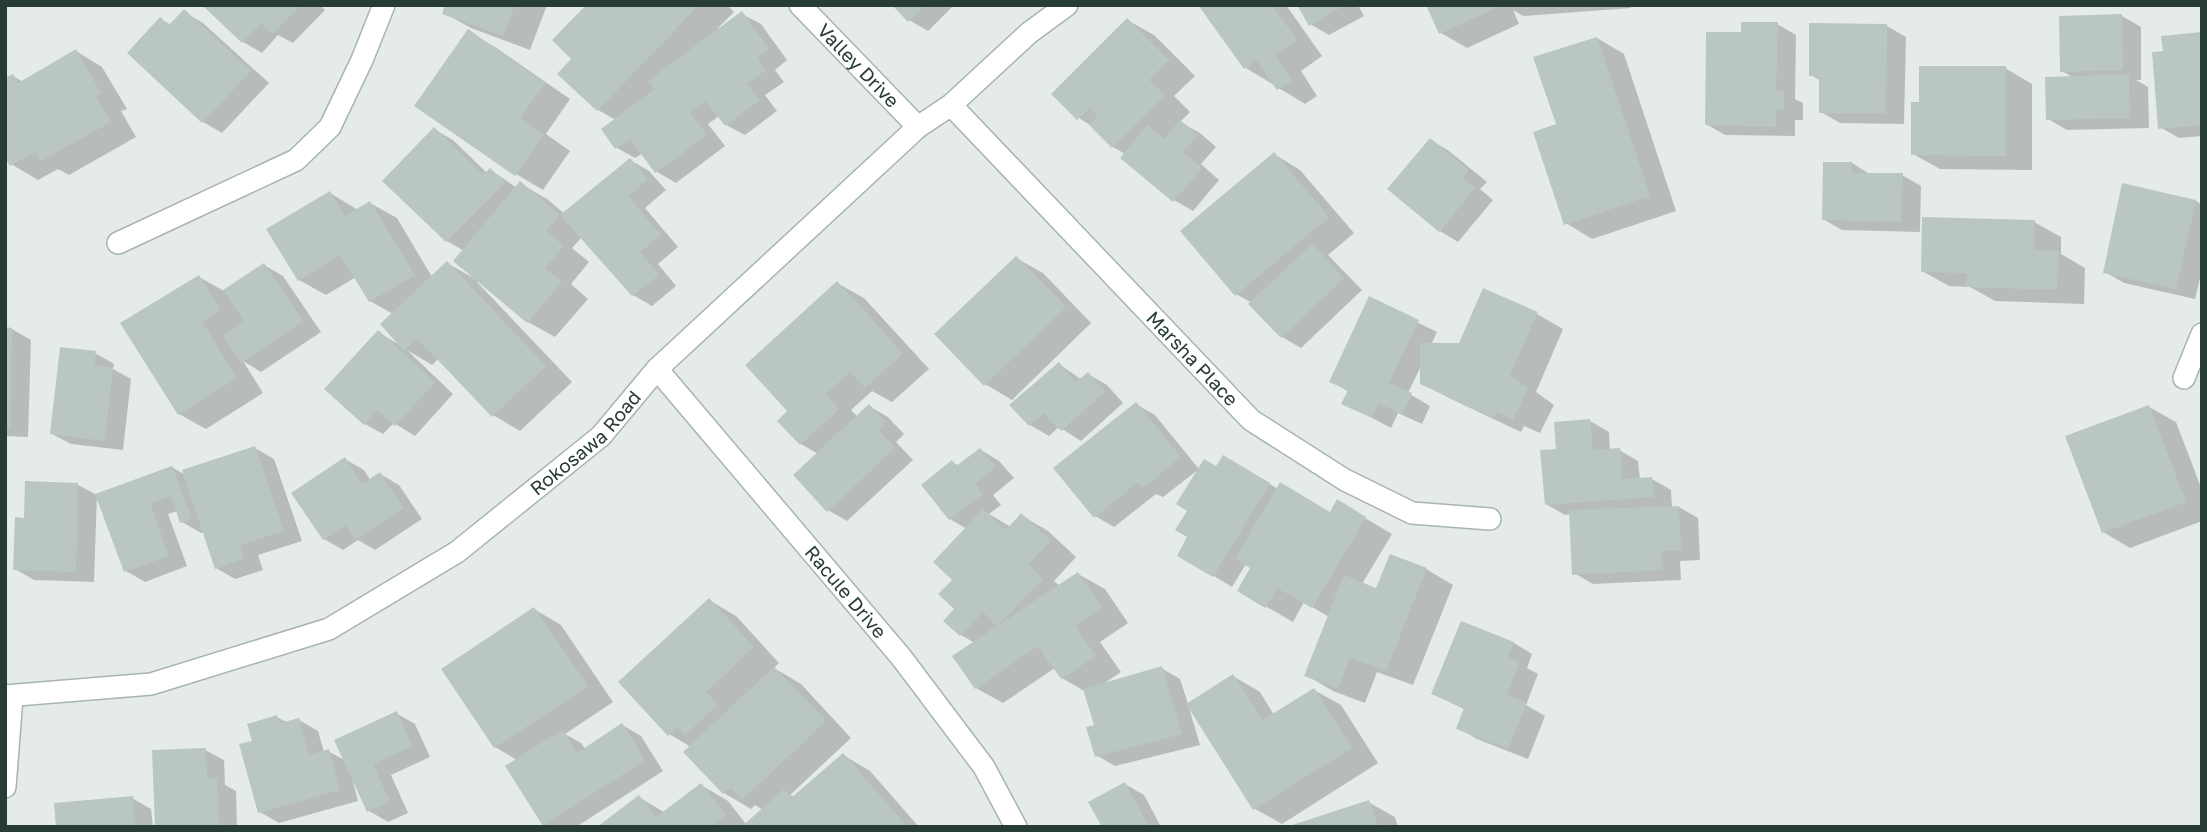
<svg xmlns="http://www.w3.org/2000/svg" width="2207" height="832" font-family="'Golos Text',sans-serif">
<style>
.shadow{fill:#0003}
.building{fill:#bac7c1}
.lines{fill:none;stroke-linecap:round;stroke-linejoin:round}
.lane-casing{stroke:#a8b4af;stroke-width:24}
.street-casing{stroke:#a8b4af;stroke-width:24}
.lane{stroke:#fff;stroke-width:21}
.street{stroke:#fff;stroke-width:21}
.labels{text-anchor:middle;stroke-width:6;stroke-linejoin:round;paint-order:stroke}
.street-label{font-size:19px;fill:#263c35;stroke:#f5f9f7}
</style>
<rect width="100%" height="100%" fill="#e5ece8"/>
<path class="shadow" d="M204 5H320L325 10 293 43 278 35 262 53 243 42Z
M447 5H547L530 50 471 28 444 13Z
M588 5H727L734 12 718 28 720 30 742 14 761 24 787 60 775 70 784 82 765 95 777 111 745 135 726 125 719 116 708 124 725 146 676 183 657 172 643 153 635 158 617 148 616 120 598 110 574 59Z
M894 5H954L928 31 909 20Z
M1201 5H1286L1322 56 1301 71 1317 96 1305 104 1246 68Z
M1299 5H1358L1364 16 1329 35 1310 24Z
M1428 5H1630L1631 8 1523 16 1513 10 1519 24 1467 48 1441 33Z
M184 12 203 23 269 83 222 133 203 122 129 53 161 19 171 25Z
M2122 16 2141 27V80H2136L2148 87 2149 128 2067 130 2048 119 2074 78 2062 71Z
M1127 20 1154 35 1195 76 1174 96 1190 112 1180 122 1200 133 1216 147 1201 164 1219 180 1193 211 1174 200 1125 154 1113 147 1093 127 1079 118Z
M1777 24 1796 35 1795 99 1803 103V120H1795V136L1725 135 1706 124 1743 34Z
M1887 26 1906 37 1904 124 1840 123 1821 112V81L1811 75Z
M468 31 495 47 570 99 546 134 570 151 543 190 516 174Z
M2202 34V136L2179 138 2160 127 2165 53Z
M1597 38 1624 54 1676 211 1592 239 1566 223Z
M76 51 102 67 127 109 121 111 136 137 69 175 58 169 38 180 11 164 13 76 23 82Z
M2005 68 2032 84V170L1940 169 1913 154 1921 104Z
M434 129 453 140 487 173 491 170 517 188 521 184 547 199 565 214 630 160 649 171 666 190 645 208 678 247 658 264 676 286 652 306 633 295 582 237 572 248 589 262 571 284 588 299 555 337 528 322 479 280 477 282 572 382 520 431 493 415 439 358 432 365 407 350 453 394 415 436 394 423 383 434 365 424 378 332 401 346 393 314 370 301 356 277 326 295 299 280 330 193 358 210 370 203 397 218 432 277 447 263 475 279 464 251 447 241Z
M1431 140 1449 151 1487 182 1480 189 1493 200 1458 242 1440 231Z
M1274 154 1300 170 1354 233 1328 255 1362 290 1301 348 1282 337 1252 303 1236 294Z
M1852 163 1871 175H1902L1921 186 1920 232 1842 230 1823 219Z
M2123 185 2196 201 2202 205V270L2195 299 2124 283 2105 272Z
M2034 222 2061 237V254L2085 268 2084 304 1995 301 1970 287 1949 286 1922 271Z
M1016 258 1043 273 1091 323 1012 400 985 384Z
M264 265 283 276 321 332 261 372 243 361 263 393 206 429 179 414 199 277 224 291Z
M837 283 864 298 929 369 892 402 872 391 851 410 858 417 869 406 888 417 904 434 896 442 913 460 847 521 828 510 818 454 801 444 790 412Z
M1370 299 1437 332 1431 345H1460L1537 314 1563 329 1536 392 1554 405 1540 433 1524 426 1521 432 1449 398 1422 383V364L1408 393 1430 406 1422 424 1398 413 1391 428 1344 403 1349 392 1331 381Z
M5 329H12L31 340 28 437 5 436Z
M95 353 114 364 113 369 131 379 123 450 71 444 52 434Z
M1059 364 1082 380 1088 374 1107 385 1123 403 1081 441 1059 427 1049 436 1030 425Z
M1136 404 1155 415 1199 469 1163 497 1156 494 1114 527 1095 516Z
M2149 407 2176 422 2202 490V521L2130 548 2103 532Z
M1590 421 1609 432 1610 450H1619L1638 461 1640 480 1652 479 1671 490 1672 508 1679 507 1698 518 1700 560 1680 561 1681 580 1593 584 1574 573 1571 514 1565 515 1546 504 1558 450Z
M255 448 274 459 302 541 258 555 263 570 235 579 216 568 204 532 201 533 182 522 178 511 168 514 187 566 145 582 126 571 97 495 172 467 185 475Z
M981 450 999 461 1014 478 993 495 1001 505 989 514 1011 527 1021 515 1048 531 1076 557 1054 581 1060 586 1078 574 1105 589 1128 623 1100 642 1121 672 1103 684 1161 668 1180 679 1188 704 1233 676 1260 692 1274 715 1314 690 1341 705 1378 763 1282 824 1255 809 1189 708 1200 745 1115 766 1096 755V727L1086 692 1062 678 1055 668 1003 703 976 688 975 643 961 635 945 620 956 609 954 580 967 529 950 519 923 485 952 462 959 466Z
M1224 457 1278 489 1331 514 1338 502 1392 534 1362 584 1377 590 1426 569 1453 585 1413 685 1377 672 1365 703 1333 691 1306 675 1329 617 1304 602 1293 622 1239 591 1253 567 1246 564 1232 587 1179 555 1217 468Z
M345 459 364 470 371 481 380 474 399 485 422 519 375 550 358 540 343 550 324 539Z
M78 485 97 495 94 582 34 580 15 569 25 520Z
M709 600 736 616 779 663 774 668 801 684 851 738 790 795 795 797 843 755 870 771 919 827H600L639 797 665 813 701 785 728 801 746 824 763 810 755 805 751 809 724 793 685 752 691 747 669 734Z
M534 609 561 625 613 702 565 734 581 743 585 749 622 725 641 736 663 771 576 827H548L544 824 517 760 495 747Z
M1514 643 1532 654 1527 668 1538 674 1526 705 1545 716 1528 759 1477 739 1458 728 1466 710 1433 694Z
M396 713 415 724 430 757 391 775 408 813 388 822 369 811 355 781 353 782 358 801 279 823 260 812 254 742 277 717 288 723 299 720 318 731 324 752 328 751 346 761Z
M205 750 224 760 225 785 236 791 237 827H157Z
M1125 784 1144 795 1161 827H1104Z
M132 798 151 809 153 827H57Z
M1368 802 1395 817 1398 827H1293Z"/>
<path class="building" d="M202 5H300L273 34 261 23 242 43Z
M445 5H515L503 36 442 14Z
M586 5H699L597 111 557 74 571 59 552 40Z
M892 5H925L908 22Z
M1198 5H1272L1297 40 1275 55 1292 80 1277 90 1256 60 1244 69Z
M1297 5H1345L1309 26Z
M1426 5H1492L1494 9 1439 34Z
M184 9 251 71 202 123 127 53 160 17 169 25Z
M742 11 769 49 757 58 766 70 747 84 760 100 725 126 706 101 690 112 707 135 655 173 630 139 615 149 601 129 655 89 648 81Z
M2122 14 2123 70 2060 72 2059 16Z
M1127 18 1169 60 1149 80 1165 95 1112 148 1089 125 1098 116 1090 108 1077 120 1051 94Z
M1741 22H1778L1776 91H1784V110H1776V127L1705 125 1706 32H1741Z
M1809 23 1887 24 1886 114 1819 113V76H1809Z
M468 29 545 83 520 118 544 134 515 176 414 106Z
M2202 32V125L2158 129 2152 52 2163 51 2161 36Z
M1597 37 1650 196 1564 225 1533 132 1556 124 1533 57Z
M76 49 101 93 96 96 111 122 41 161 35 152 10 166 5 158V78L13 74 18 83Z
M1919 66H2006V156L1911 155V102H1919Z
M2129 74 2130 118 2046 120 2045 77Z
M1180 120 1198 135 1183 152 1202 168 1173 202 1120 158 1147 125 1164 139Z
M434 127 483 175 490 168 505 182 446 242 382 181Z
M1430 138 1469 170 1463 177 1475 188 1439 232 1387 189Z
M1274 152 1329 217 1235 296 1180 231Z
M630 158 648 179 628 196 661 235 640 252 659 275 632 296 560 215Z
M1823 162H1852V173H1903L1901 222 1822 220Z
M520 181 560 215 546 231 564 246 545 268 562 282 527 323 453 261Z
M2122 183 2196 200 2176 289 2103 273Z
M330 191 345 216 370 201 415 275 369 302 340 255 298 281 266 229Z
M1922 217 2035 220 2034 250H2059L2057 290 1966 287 1967 273 1921 272Z
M1312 244 1344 278 1281 338 1248 304Z
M1016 256 1066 307 984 386 934 334Z
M447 261 546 366 492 417 417 338 404 351 380 324Z
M264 263 303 321 241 363 223 336 244 321 223 290Z
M199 275 221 310 202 322 237 378 178 415 120 323Z
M837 281 903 353 865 388 850 372 826 394 839 409 800 445 777 421 787 411 745 365Z
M1483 288 1538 312 1510 375 1528 388 1513 420 1497 412 1494 418 1420 384V343H1459Z
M1369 296 1419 320 1389 383 1412 393 1402 415 1379 403 1372 418 1341 404 1348 390 1329 382Z
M5 327 12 328 10 427H5Z
M378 330 435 382 395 426 377 410 364 425 324 389Z
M60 347 96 351 94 365 113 367 105 441 50 434Z
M1059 362 1076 382 1088 372 1105 392 1061 431 1044 413 1029 426 1009 405Z
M1136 402 1181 457 1143 488 1138 482 1094 518 1053 468Z
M869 404 886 422 878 430 895 448 827 512 793 475Z
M2149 405 2186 502 2102 533 2065 436Z
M1590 419 1593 450 1620 448 1622 479 1652 477 1654 497 1545 505 1540 450 1556 449 1554 422Z
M255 446 284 531 240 545 244 559 215 569 182 470Z
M980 448 996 467 975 484 983 494 949 520 921 485 952 460 956 466Z
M1223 455 1270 483 1213 577 1177 556 1187 537 1175 530 1187 511 1176 504 1204 459 1216 466Z
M345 457 362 484 380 472 404 508 355 540 345 525 323 540 291 493Z
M172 466 192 519 180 523 171 496 150 503 169 556 124 572 95 494Z
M25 481 78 483 76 572 13 570 15 517 24 518Z
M1280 482 1330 512 1337 499 1366 517 1312 608 1277 588 1265 608 1237 591 1250 568 1235 559Z
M1679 506 1681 550 1661 551 1663 570 1572 575 1569 510Z
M983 509 1006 530 1021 513 1051 541 1028 564 1044 579 997 626 983 612 960 636 943 621 954 609 938 594 952 580 933 562Z
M1390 554 1427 568 1386 671 1350 658 1338 689 1304 676 1344 575 1376 588Z
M1078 572 1102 608 1075 626 1096 656 1061 679 1038 646 975 689 952 656Z
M709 598 754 647 706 692 718 705 685 735 677 727 668 736 618 682Z
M534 607 588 686 494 748 441 669Z
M1461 621 1514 642 1508 657 1519 662 1507 695 1527 703 1508 749 1456 729 1464 708 1431 694Z
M1162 666 1182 734 1095 757 1086 727 1094 725 1083 689Z
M774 667 826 721 742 800 731 788 723 794 683 752Z
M1233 674 1263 720 1314 688 1352 748 1253 810 1186 704Z
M397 711 412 746 373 764 390 802 367 812 334 740Z
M277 715 280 723 299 718 309 755 329 749 340 790 258 813 239 744 252 741 247 724Z
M622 723 645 760 543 826 505 766 562 730 577 753Z
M206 748 207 778H217L219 827H155L152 750Z
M843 753 904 823 900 827H741L784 789 791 798Z
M1125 782 1149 827H1102L1088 802Z
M701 783 726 815 711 827H597L639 795 656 817Z
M133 796 135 827H56L54 803Z
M1369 800 1378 827H1289V826Z"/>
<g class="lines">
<g class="lane-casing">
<path id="lane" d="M2184 378 2202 334"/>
</g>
<g class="street-casing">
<g id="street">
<path id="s1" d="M800 5 918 127"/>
<path id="s2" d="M951 105 1251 420 1345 480 1412 513 1490 519"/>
<path d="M118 243 296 160 330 127 362 60 384 5"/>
<path id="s3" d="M657 369 901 657 984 767 1016 827"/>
<path id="s4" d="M5 696 151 684 329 629 457 552 601 436 657 369 918 127 951 105 1029 33 1067 5"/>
<path d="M5 787 12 697"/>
</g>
</g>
<use href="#lane" class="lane"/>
<use href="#street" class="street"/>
</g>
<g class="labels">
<g class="street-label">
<text dy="7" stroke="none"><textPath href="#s1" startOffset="84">Valley Drive</textPath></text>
<text dy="7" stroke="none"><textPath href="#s2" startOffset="350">Marsha Place</textPath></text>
<text dy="7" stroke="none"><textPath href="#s4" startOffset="651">Rokosawa Road</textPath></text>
<text dy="7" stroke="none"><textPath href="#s3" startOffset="292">Racule Drive</textPath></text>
</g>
</g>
<rect width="2207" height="832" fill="none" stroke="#263c35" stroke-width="14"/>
</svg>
